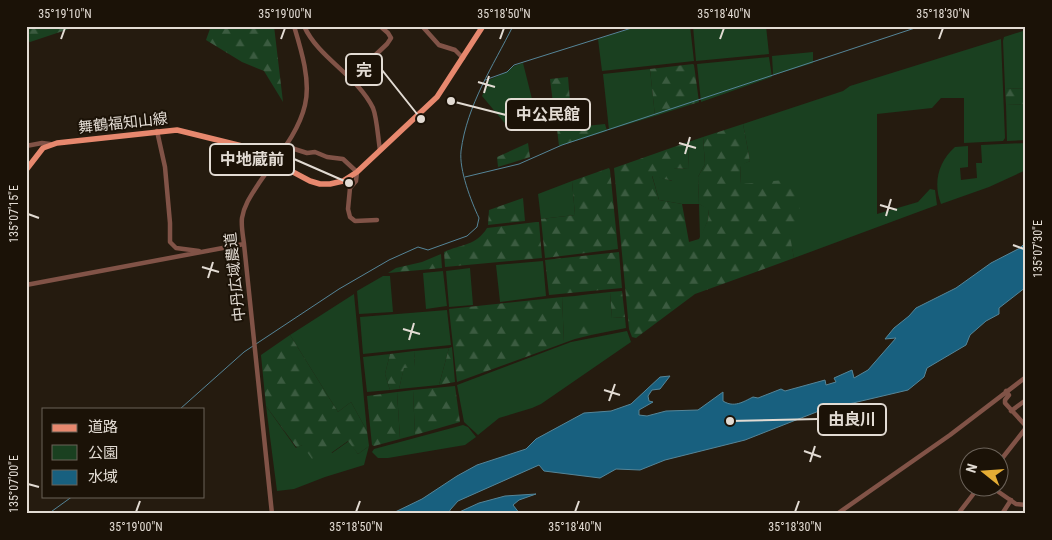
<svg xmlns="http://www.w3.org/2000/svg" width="1052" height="540" font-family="'Roboto Condensed','Noto Sans JP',sans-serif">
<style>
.green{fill:#1a4020}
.forest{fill:url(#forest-firs)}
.water{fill:#18607f;stroke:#558598}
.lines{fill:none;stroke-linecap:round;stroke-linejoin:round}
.stream{stroke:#558598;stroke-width:1}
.minor{stroke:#815347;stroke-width:4.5}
.major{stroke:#e7886e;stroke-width:5.5}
.ticks{fill:none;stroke:#e2dbd3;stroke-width:2}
.labels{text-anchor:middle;stroke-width:4;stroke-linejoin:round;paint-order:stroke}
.street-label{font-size:15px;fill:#e2dbd3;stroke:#1b1207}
.leader{fill:none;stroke:#e2dbd3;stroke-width:2}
.callout-dot{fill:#e2dbd3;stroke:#1b1207;stroke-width:2}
.callout{fill:#1b1207;stroke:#e2dbd3;stroke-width:2}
.callout-label{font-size:16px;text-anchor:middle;font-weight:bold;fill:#e2dbd3}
.neatline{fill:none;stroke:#e2dbd3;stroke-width:2}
.ticks-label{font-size:12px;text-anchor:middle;fill:#e2dbd3}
</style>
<defs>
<pattern id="forest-firs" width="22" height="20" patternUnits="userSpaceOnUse" patternTransform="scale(1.25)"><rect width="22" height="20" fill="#1a4020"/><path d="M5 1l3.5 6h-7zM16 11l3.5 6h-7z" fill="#3b5b40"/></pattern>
</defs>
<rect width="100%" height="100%" fill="#251b0f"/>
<path class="green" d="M639 26H690L694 61 602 71 598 39Z
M693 26H766L769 54 696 61Z
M1026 30V88L1005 89 1003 41 1004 37Z
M1001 39 1005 138 1003 141 964 143V98H941L932 108 877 114V214L918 202 930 189 935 190 937 205 794 258 788 229 741 184 740 165 750 161 743 124 843 91 850 86Z
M813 52V63L774 75 773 74 772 56Z
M769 57 772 77 701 102 697 64Z
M523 63 533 103 519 114 508 127 482 96 489 80 507 72 514 66Z
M650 69 655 116 609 130 603 74Z
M1026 104V140L1007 141 1006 105Z
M703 137 705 164 698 177 699 204 709 209 708 220 700 239 699 204H682L659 200 652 175 672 181 673 168 689 169 688 142Z
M1026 143V170L989 187 941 204C933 183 938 162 955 147L968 146V167L960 168 961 180 977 178 976 163H982L981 145Z
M572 181 575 215 541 219 538 194Z
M543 261 546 296 500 302 496 265Z
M470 268 473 305 449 307 446 271Z
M443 271 447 306 426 309 423 273Z
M383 276H390L393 312 359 314 357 291Z
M610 292 612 318 625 317 626 328 591 335V294Z
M354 294 367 431 351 402 338 412 290 335Z
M575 296V339L564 343 562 297Z
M447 310 451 345 363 354 360 317Z
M627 331 631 342 541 404 532 408 499 418 478 435 464 422 457 385 571 342Z
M449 348 439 385 399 389 404 367H415L414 351Z
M390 354 385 374 390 390 367 392 363 357Z
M413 390 415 435 400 439 397 392Z
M266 406 296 448 302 445 328 448 332 453 349 441 358 454 369 446 364 465 325 477 294 489 277 491Z
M463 425 468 427 476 437 465 445 388 458H378L372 452 374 449Z"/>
<path class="forest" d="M26 26H73L69 29 30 42 26 41Z
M211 26H274L283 102 264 71 242 62 206 40Z
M693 64 694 65 699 102 655 116 650 69Z
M568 77 572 125 556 127 550 79Z
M1026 88V104L1006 105 1005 89Z
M605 124 607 131 559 146 557 129Z
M743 124 750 161 740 166 741 184 796 179 801 220 789 230 794 258 695 294 636 338 632 337 629 329 614 168 688 142 689 169 673 168V181L652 176 659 200 682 204 689 242 699 239 708 220 709 210 699 204 698 177 705 164 703 137Z
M528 143 530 157 498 167 497 157Z
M609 168 610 170 618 249 545 258 541 219 575 215 572 181Z
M523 198 525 221 488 225 489 210Z
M536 222H539L542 258 445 267 444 252C461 244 476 246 487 228Z
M619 252 622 288 549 295 545 260Z
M441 254 442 268 388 273 396 268 422 262Z
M622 291 625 317 612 318 610 292Z
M591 294V335L575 339V296Z
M562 297 564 343 457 382 449 309Z
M290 335 338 412 351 402 367 431 369 446 358 454 348 441 331 453 327 448 312 459 302 445 297 448 266 406 261 355Z
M452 347 455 382 439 385 449 348Z
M414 351 415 367 404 368 399 389 390 390 385 374 390 354Z
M455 386 460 422 415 435 413 390Z
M397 392 400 439 374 446 372 445 367 396Z"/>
<path class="water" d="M1026 242V287L999 308V314L986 321 970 335 966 345 927 368 924 377 908 390 819 411 745 440 665 460 640 470 616 469 600 478 544 471 539 465 458 501 450 510 449 514H391L422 499 457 476 477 465 526 449 536 439 584 413 611 411 631 404 660 377 670 376 660 389 652 390 648 396 649 401 653 402 639 410V415L647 416 666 411 698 410 723 392V401C734 408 743 402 753 397L758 398 781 389 785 391 825 380 826 385 836 382 834 378 852 370 854 378 868 370 896 338 885 339 894 328 909 316 916 308 956 288 991 263 1020 248Z
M536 494 519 500 513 505 520 514H455L479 503 505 496Z"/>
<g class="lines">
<path class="stream" d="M485 80 507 72 514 65 638 26
M465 177 519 164 562 145 921 26
M256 344 339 289 389 260 418 247 428 250 467 236 477 227 479 218C471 201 459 170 461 151 467 105 493 66 513 26
M180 409 244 352 253 346
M48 514 73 496"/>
<path class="minor" d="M304 26C319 59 357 75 373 108 377 118 378 138 380 150
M422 26 439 45 455 50 463 58
M350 79 387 44 391 38 388 33 380 26
M157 131 165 167 170 223V242L176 248 199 251
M26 146 42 143 50 144
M285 146 307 153 315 152 327 157 343 159 357 172 356 181 350 188
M343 181 350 188 348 209 350 217 355 221 377 220
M26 285 244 244
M1006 391 1009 395 1005 400V403L1026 426
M1011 411 1026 400
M1000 461 1026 428
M993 488 1016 504 1026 505
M272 514 244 244C243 236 241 226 242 218 244 205 252 194 259 183 275 159 298 135 305 105 311 81 301 49 294 26
M837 514 950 435 1026 377
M958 514 978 488
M1002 514 1011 500"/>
<path class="major" d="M26 170 43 148 57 143 177 130 246 147 310 181 320 184H330L343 181 357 172 437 97 483 26"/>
</g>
<path class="ticks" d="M61 39 65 28M281 39 285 28M500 39 504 28M720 39 724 28M939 39 943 28M478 82 495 87M484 93 489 76M679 143 696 148M685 154 690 137M880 205 897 210M28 214 39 218M886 216 891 199M1013 245 1024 249M202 267 219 272M208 278 213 262M403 329 420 334M409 340 414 323M604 390 620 395M609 401 615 384M804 451 821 457M810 462 815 446M28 484 39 487M136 512 140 501M356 512 360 501M575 512 579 501M795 512 799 501"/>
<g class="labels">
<g class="street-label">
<text transform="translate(123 123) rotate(-6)" y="5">舞鶴福知山線</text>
<text transform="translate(235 277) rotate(-96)" y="5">中丹広域農道</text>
</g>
</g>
<path class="leader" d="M421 119L382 70M451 101L506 115M349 183L294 159M730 421L818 419"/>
<g class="callout-dot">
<circle cx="421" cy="119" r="5"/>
<circle cx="451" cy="101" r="5"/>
<circle cx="349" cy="183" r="5"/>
<circle cx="730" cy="421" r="5"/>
</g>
<g class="callout">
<rect x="346" y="54" width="36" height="31" rx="5"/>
<rect x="506" y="99" width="84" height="31" rx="5"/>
<rect x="210" y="144" width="84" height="31" rx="5"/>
<rect x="818" y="404" width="68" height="31" rx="5"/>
</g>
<g class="callout-label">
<text x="364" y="76">完</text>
<text x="548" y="120">中公民館</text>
<text x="252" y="165">中地蔵前</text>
<text x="852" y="425">由良川</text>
</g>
<rect width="1052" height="540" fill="none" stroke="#1b1207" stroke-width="55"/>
<rect x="42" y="408" width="162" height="90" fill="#1b1207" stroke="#6b6259"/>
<rect x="52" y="424" width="25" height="8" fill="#e7886e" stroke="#6b6259"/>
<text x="88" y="432" font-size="15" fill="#e2dbd3">道路</text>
<rect x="52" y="445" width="25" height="15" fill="#1a4020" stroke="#6b6259"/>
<text x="88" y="458" font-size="15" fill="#e2dbd3">公園</text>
<rect x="52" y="470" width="25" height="15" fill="#18607f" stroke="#6b6259"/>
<text x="88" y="482" font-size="15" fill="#e2dbd3">水域</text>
<g transform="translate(984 472) rotate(287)"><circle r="24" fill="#1b1207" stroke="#6b6259"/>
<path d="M0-4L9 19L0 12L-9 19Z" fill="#e5ad35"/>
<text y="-8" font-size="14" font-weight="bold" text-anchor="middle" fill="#e2dbd3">N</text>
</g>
<rect x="28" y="28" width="996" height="484" class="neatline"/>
<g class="ticks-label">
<text x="65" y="18">35°19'10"N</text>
<text x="285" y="18">35°19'00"N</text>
<text x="504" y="18">35°18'50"N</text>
<text x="724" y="18">35°18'40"N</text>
<text x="943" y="18">35°18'30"N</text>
<text transform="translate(14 214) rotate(-90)" y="4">135°07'15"E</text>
<text transform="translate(1038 249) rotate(-90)" y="4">135°07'30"E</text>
<text transform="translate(14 484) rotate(-90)" y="4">135°07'00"E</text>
<text x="136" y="531">35°19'00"N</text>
<text x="356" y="531">35°18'50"N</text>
<text x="575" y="531">35°18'40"N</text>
<text x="795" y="531">35°18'30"N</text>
</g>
</svg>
